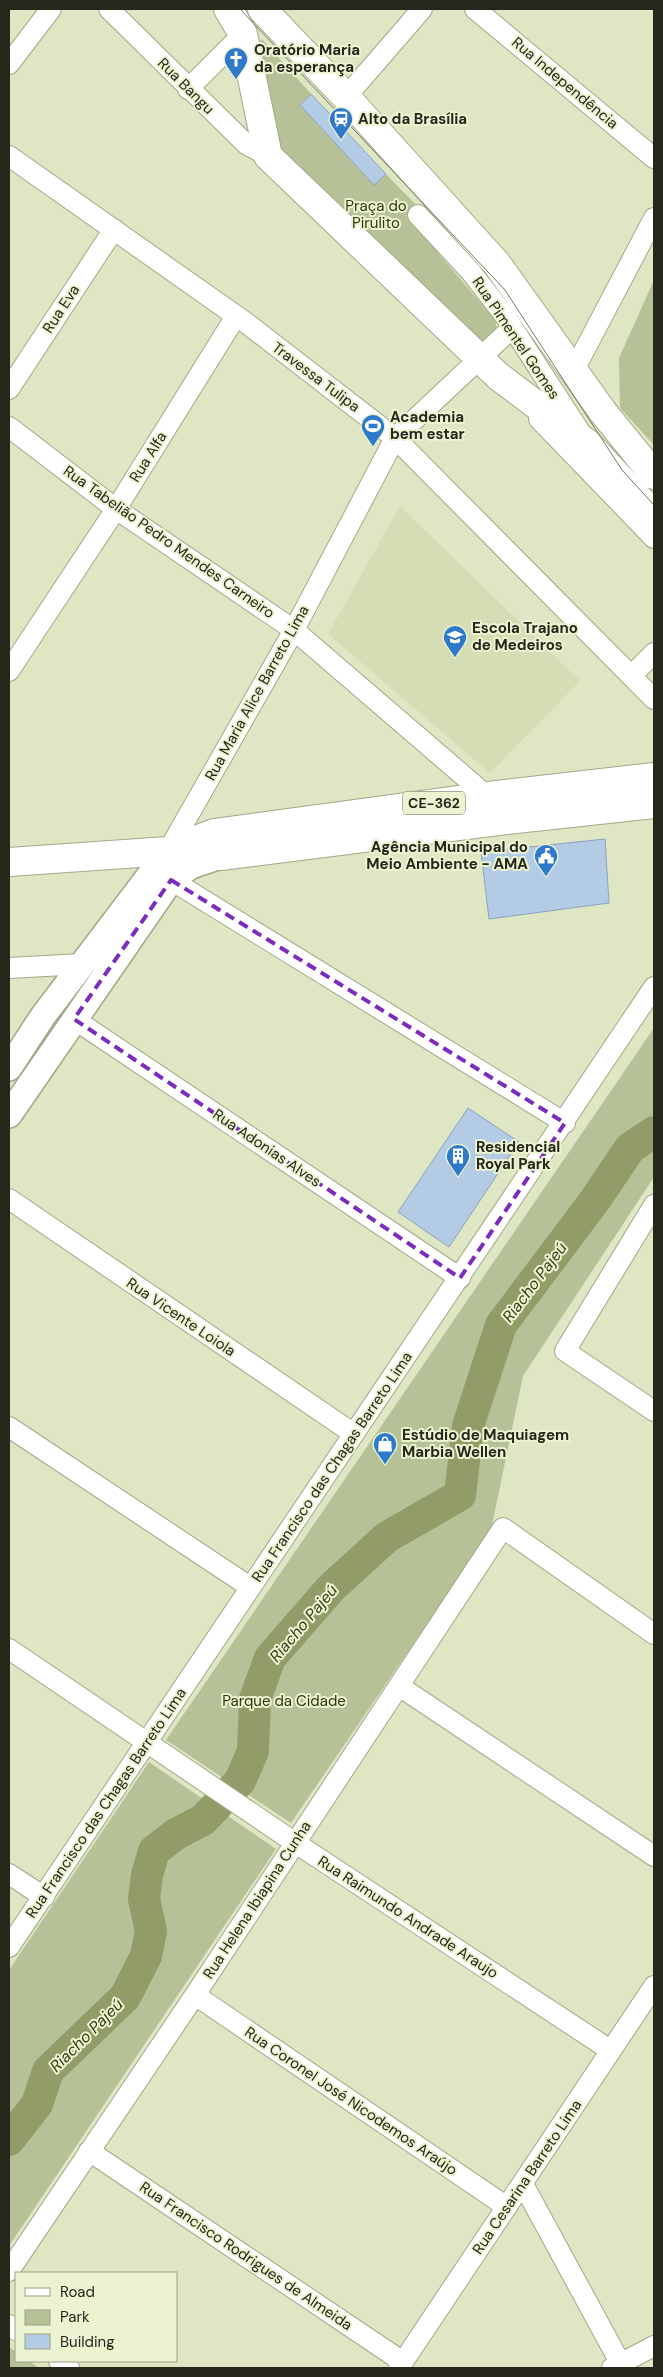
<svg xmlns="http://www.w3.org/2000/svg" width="663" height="2377" font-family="'DM Sans',sans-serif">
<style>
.built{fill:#d4ddb4}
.green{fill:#b7c197}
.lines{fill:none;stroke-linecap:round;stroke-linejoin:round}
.river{stroke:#919c68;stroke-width:32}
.building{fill:#b4cbe6;stroke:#8da3be}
.minor-casing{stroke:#a1a988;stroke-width:22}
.tertiary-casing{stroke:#a1a988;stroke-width:28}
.secondary-casing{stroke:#a1a988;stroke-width:30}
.primary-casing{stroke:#a1a988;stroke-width:30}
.minor{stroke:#fff;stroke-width:20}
.tertiary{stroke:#fff;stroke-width:25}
.secondary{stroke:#fff;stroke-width:28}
.primary{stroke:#fff;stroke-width:28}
.tram{stroke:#747963;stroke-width:1}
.marked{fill:none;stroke:#7b2cbf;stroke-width:4;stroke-dasharray:10 6;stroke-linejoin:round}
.labels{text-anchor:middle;stroke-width:4;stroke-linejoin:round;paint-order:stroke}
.shield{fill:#ebf3d1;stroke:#606451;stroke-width:1}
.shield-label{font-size:14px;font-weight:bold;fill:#24271a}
.poi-label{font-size:15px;font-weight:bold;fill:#24271a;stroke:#ebf3d1;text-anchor:start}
.street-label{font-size:15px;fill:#24271a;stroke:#ebf3d1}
.park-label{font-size:15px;fill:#2f360b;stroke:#ebf3d1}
.water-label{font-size:16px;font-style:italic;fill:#343c12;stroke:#ebf3d1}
</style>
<rect width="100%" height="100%" fill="#dee6c4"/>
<path class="built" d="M400 506 580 681 490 773 328 634Z"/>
<path class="green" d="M262 39 311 94 300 105 374 185 386 174 416 205 406 215 495 320 497 330 476 351 275 156 256 46Z
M654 280V445L620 408 619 358Z
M654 1028V1177L523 1376 491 1530 291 1823 166 1740Z
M149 1762 276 1849 9 2246V1970Z
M9 2347 16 2352V2361H29L39 2368H9Z"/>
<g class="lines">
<path class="river" d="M9 2140 37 2104 48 2071 125 1997 146 1956 151 1931 144 1899 147 1875 154 1851 176 1834 203 1820 240 1781 253 1751 255 1699 270 1658 331 1588 387 1537 460 1495 468 1426 501 1325 595 1200 630 1148 654 1132"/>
</g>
<path class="building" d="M311 94 386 174 374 185 300 105Z
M605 839 609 903 489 919 481 852Z
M468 1108 519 1142 449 1247 398 1212Z"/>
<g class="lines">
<g class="minor-casing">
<path id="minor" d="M109 9 246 144 268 156
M475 9 654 158
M9 64 51 9
M188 89 243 34
M346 97 422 9
M9 156 245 322 395 438 654 699
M418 215 471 272 505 316 580 432
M574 370 654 218
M9 389 114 229
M539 419 654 538
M9 427 116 509 294 630 487 796
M9 671 116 509 236 316
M632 675 654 653
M168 851 294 630 395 438 512 328
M171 880 565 1123
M9 968 82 964
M74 1019 460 1278
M9 1199 354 1434
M654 1205 565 1351 654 1411
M9 1427 250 1587
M9 1649 294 1842 610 2050
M399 1686 654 1856
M9 1874 44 1897
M9 1947 654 987
M195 1995 507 2207
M89 2151 403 2362
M523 2184 623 2368
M9 2271 195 1995 503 1528 654 1634
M9 2325 16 2330
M59 2361 69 2368
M399 2368 654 1986
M612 2368 654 2346"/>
</g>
<g class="tertiary-casing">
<path id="tertiary" d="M9 1068 43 1016 168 851
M9 1115 171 880 191 866 221 856"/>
</g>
<g class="secondary-casing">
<path id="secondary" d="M228 9 243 34 268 156 498 376 588 444 654 515
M262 9 346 97 497 264 603 412 654 475"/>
</g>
<g class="primary-casing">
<path id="primary" d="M174 849 214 833 487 796 654 777
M9 862 168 851 221 856 498 821 654 804"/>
</g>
<use href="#minor" class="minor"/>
<use href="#tertiary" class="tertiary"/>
<use href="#secondary" class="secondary"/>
<use href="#primary" class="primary"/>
<path class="tram" d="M240 9 505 290 622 470 654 505"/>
</g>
<path class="marked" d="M171 880 565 1123 460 1278 74 1019Z"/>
<defs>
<g id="church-pin" transform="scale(1.25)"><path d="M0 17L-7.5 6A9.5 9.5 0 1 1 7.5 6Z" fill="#2e79c9" stroke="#ebf3d1"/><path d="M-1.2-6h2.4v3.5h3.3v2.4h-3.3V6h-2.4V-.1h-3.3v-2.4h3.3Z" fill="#fff"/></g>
<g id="station-pin" transform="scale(1.25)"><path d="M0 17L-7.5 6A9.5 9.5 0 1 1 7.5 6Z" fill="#2e79c9" stroke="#ebf3d1"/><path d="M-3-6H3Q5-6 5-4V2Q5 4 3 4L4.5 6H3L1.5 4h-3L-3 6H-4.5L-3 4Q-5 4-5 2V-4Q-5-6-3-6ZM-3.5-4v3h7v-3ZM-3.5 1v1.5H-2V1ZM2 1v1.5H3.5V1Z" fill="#fff"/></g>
<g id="stadium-pin" transform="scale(1.25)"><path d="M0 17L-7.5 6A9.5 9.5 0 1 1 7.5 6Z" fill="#2e79c9" stroke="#ebf3d1"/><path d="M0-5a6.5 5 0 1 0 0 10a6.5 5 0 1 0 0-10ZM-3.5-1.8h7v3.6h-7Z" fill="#fff"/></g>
<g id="school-pin" transform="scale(1.25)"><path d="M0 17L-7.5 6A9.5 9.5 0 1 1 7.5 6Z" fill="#2e79c9" stroke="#ebf3d1"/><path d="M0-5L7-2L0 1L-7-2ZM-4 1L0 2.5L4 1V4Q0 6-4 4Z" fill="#fff"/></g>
<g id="civic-pin" transform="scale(1.25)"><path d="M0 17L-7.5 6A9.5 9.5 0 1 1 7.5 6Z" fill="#2e79c9" stroke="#ebf3d1"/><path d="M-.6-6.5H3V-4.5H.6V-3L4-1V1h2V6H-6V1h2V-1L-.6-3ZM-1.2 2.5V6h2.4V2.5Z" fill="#fff"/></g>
<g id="building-pin" transform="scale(1.25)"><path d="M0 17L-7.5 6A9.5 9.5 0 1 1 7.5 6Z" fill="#2e79c9" stroke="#ebf3d1"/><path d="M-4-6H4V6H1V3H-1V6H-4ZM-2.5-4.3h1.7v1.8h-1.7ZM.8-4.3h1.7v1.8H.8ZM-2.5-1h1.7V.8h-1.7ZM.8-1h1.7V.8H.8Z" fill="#fff"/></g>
<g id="shop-pin" transform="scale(1.25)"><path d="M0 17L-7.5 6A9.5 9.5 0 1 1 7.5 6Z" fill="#2e79c9" stroke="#ebf3d1"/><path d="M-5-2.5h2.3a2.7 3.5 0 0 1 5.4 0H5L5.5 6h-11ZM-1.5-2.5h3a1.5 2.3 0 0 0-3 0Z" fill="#fff"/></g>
</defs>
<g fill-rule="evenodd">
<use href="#church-pin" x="236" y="59"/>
<use href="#station-pin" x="341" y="119"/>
<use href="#stadium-pin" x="373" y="426"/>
<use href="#school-pin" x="455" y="637"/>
<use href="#civic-pin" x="546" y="856"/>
<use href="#building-pin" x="458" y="1156"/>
<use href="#shop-pin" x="385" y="1444"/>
</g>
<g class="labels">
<rect class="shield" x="403" y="791.5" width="62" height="23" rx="4"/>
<g class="shield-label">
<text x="434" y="808">CE-362</text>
</g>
<g class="poi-label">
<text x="254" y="55">Oratório Maria<tspan x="254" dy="17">da esperança</tspan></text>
<text x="358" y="124">Alto da Brasília</text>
<text x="390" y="422">Academia<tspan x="390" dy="17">bem estar</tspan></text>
<text x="472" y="633">Escola Trajano<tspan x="472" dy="17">de Medeiros</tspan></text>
<text x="528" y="852" text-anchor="end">Agência Municipal do<tspan x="528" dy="17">Meio Ambiente - AMA</tspan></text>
<text x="476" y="1152">Residencial<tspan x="476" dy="17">Royal Park</tspan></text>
<text x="402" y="1440">Estúdio de Maquiagem<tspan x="402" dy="17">Marbia Wellen</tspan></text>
</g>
<g class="street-label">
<text transform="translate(565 83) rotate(40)" y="5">Rua Independência</text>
<text transform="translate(186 86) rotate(45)" y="5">Rua Bangu</text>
<text transform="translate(61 309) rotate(-57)" y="5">Rua Eva</text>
<text transform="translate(516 338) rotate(56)" y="5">Rua Pimentel Gomes</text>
<text transform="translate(316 377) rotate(37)" y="5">Travessa Tulipa</text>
<text transform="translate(148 457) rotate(-58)" y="5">Rua Alfa</text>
<text transform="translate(169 542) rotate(35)" y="5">Rua Tabelião Pedro Mendes Carneiro</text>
<text transform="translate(257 693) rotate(-61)" y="5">Rua Maria Alice Barreto Lima</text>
<text transform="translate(267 1148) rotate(34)" y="5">Rua Adonias Alves</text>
<text transform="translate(181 1317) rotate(34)" y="5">Rua Vicente Loiola</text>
<text transform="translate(332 1467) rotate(-56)" y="5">Rua Francisco das Chagas Barreto Lima</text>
<text transform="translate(106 1803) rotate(-56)" y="5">Rua Francisco das Chagas Barreto Lima</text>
<text transform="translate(257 1900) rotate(-57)" y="5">Rua Helena Ibiapina Cunha</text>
<text transform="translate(408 1917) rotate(33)" y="5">Rua Raimundo Andrade Araujo</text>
<text transform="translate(351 2101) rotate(34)" y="5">Rua Coronel José Nicodemos Araújo</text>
<text transform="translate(527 2177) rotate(-56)" y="5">Rua Cesarina Barreto Lima</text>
<text transform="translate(246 2256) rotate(34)" y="5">Rua Francisco Rodrigues de Almeida</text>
</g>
<g class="park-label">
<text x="376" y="211">Praça do<tspan x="376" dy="17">Pirulito</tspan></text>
<text x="284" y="1706">Parque da Cidade</text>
</g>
<g class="water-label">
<text transform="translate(534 1282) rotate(-53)" y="6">Riacho Pajeú</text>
<text transform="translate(303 1623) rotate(-50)" y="6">Riacho Pajeú</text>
<text transform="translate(86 2035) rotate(-45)" y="6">Riacho Pajeú</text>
</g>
</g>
<rect width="663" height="2377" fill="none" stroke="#24271a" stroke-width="20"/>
<rect x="15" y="2272" width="162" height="90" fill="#ebf3d1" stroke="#9ba188"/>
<rect x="25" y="2288" width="25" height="8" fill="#ffffff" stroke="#9ba188"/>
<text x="60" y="2297" font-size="15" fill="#24271a">Road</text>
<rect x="25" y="2310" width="25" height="15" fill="#b7c197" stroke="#9ba188"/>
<text x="60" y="2322" font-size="15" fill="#24271a">Park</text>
<rect x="25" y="2334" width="25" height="15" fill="#b4cbe6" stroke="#9ba188"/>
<text x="60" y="2347" font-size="15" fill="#24271a">Building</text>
</svg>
